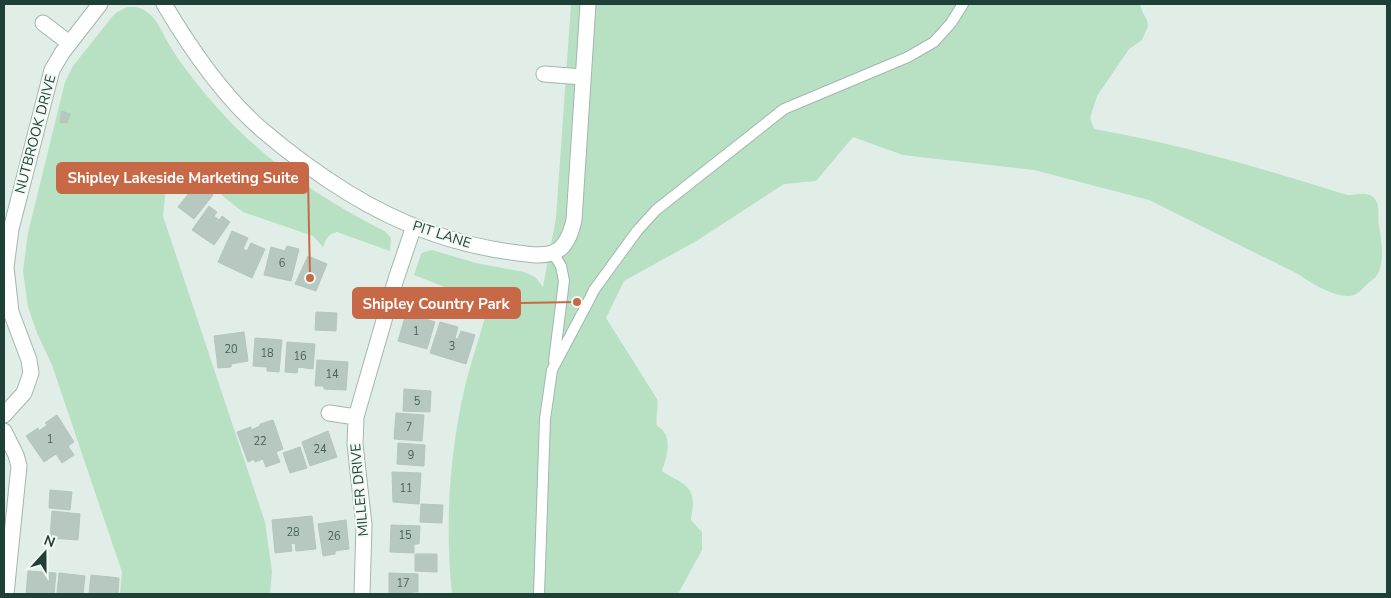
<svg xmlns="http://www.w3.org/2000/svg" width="1391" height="598" font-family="'Nunito Sans',sans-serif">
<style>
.green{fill:#b7e1c2}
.building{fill:#b6c8c0;stroke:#b2c7be}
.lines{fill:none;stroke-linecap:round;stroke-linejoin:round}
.lane-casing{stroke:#a3b6ae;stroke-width:12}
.street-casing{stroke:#a3b6ae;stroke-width:17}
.lane{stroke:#fff;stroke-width:10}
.street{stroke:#fff;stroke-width:15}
.labels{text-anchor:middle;stroke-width:4;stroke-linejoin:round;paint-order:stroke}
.number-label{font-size:11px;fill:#456258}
.street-label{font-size:14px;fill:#1f4036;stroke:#f2f9f5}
.leader{fill:none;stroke:#c76847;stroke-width:2}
.callout-dot{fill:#c76847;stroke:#f2f9f5;stroke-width:2}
.callout{fill:#c76847;stroke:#c76847;stroke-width:2}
.callout-label{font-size:15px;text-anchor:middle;font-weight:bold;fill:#fff}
</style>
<rect width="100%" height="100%" fill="#e1ede7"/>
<path class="green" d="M571 4H1140L1143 13 1147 20 1148 26 1142 40 1129 49 1097 96 1090 118 1094 129C1180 144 1264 169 1347 195 1354 195 1363 192 1370 195 1382 201 1377 215 1379 226 1381 240 1384 254 1380 268 1378 277 1373 279 1366 285 1363 288 1359 293 1354 295 1338 300 1311 283 1298 274L1149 200 1034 170 903 155 853 137 816 181 784 184 698 240 624 281 606 318 657 399C659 408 655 417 657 426 674 435 667 456 662 471 675 481 694 483 693 505 693 510 691 515 691 520L702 532V550L678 594H452C445 527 449 457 464 391 470 364 480 337 487 310L486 303 414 275 421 254 424 252 432 250 476 263 524 272 535 277 543 287 556 218Z
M127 7C135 7 142 7 148 13 157 19 162 32 167 41 174 53 182 65 191 76 245 147 307 192 386 232L391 238 390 251 337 232C328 234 326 239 323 247L313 236 243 212 195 174 186 190 166 187 163 216 265 522 272 571 270 594H120L122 572 52 365 37 333 28 307 23 271 28 233 65 82 73 66 112 17 117 12Z"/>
<path class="building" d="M62 111 70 114 67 123 60 122Z
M193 188 199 193 201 190 205 193 206 190 213 195 194 219 178 207Z
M209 206 217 212 214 216 219 220 222 216 230 222 214 245 192 230Z
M232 231 248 238 243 249 247 251 251 243 265 249 252 278 218 262Z
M287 246 299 249 291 281 264 275 271 247 285 251Z
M308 256 327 264 316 291 295 284Z
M407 310 420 314 419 317 435 322 427 349 398 341Z
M316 312 337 313 336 331 315 330Z
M440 322 458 327 455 338 458 339 461 331 475 335 466 364 430 353Z
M244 332 248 361 231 364V367L218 368 214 336Z
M255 338 282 340 279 372 267 371V367L253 366Z
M287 342 315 344 313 369 298 367 297 373 285 372Z
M317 360 348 362 346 390 324 389V386H315Z
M404 389 431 391 430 412 403 411Z
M396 413 424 415 422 441 394 439Z
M57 415 74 442 68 446 74 455 62 463 56 454 44 462 26 436 38 428 39 431 47 425 45 423Z
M273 420 283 449 276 452 280 462 266 467 263 459 255 462 254 459 248 462 237 432 251 427V430L260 426V424Z
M328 431 337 457 310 466 302 442Z
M398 443 425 445 424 466 397 464Z
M300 447 307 468 290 473 283 453Z
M392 472 421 473 419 504 393 502Z
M50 490 72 492 70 510 49 508Z
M421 504 443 505 442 523 420 522Z
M52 511 80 514 78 540 50 538Z
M312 516 316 549 296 551 295 543 291 544 292 551 275 553 272 520Z
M346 520 349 549 335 551V554L323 556 318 524Z
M391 525 420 526 419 544H414V553L390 552Z
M415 554H437V572L415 571Z
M28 571 56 573 54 594H26Z
M59 573 85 576 83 594H57Z
M389 573 418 574V592H413V594H389Z
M91 575 119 578 118 594H89Z"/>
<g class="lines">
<g class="lane-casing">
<path id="lane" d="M553 253 561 266 564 281 554 361
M539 594 545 419 552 370 587 304 594 290 637 231 656 210 784 109 908 57 934 42 951 23 963 4"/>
</g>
<g class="street-casing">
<path id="street" d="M164 4C190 48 222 95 261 129 289 153 319 175 350 194 401 225 459 246 518 253 529 254 541 257 552 253 566 249 571 233 574 220L588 4
M43 23 69 43
M544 74 583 77
M329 413 356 417
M4 415 24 393 31 373 29 360 11 312 6 267 11 229 52 70 62 53 100 4
M4 431 16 455 19 466 6 594
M362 594 364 525 355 444 356 417 396 279 414 226"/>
</g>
<use href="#lane" class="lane"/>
<use href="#street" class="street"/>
</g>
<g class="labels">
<g class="number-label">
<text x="282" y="267">6</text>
<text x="416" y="335">1</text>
<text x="452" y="350">3</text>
<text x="231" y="353">20</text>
<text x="267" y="357">18</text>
<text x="300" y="360">16</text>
<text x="332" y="378">14</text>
<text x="417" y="405">5</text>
<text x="409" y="431">7</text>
<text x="50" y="443">1</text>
<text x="260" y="445">22</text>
<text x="320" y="453">24</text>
<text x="411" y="459">9</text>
<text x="406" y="492">11</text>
<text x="293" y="536">28</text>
<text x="405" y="539">15</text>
<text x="334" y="540">26</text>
<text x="403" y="587">17</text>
</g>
<g class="street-label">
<text transform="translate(35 134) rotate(-75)" y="5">NUTBROOK DRIVE</text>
<text transform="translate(442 234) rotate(18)" y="5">PIT LANE</text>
<text transform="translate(359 490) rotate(-95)" y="5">MILLER DRIVE</text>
</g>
</g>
<path class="leader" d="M310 278L308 178M577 302L520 303"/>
<g class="callout-dot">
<circle cx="310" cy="278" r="5"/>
<circle cx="577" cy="302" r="5"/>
</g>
<g class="callout">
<rect x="57" y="163" width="251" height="30" rx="5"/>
<rect x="353" y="288" width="167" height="30" rx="5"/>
</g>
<g class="callout-label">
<text x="183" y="183">Shipley Lakeside Marketing Suite</text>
<text x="436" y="309">Shipley Country Park</text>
</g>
<rect width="1391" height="598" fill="none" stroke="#1f4036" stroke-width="10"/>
<g transform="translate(45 553) rotate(21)" stroke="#f2f9f5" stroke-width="4" paint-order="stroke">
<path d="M0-4L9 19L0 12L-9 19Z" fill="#1f4036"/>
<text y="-8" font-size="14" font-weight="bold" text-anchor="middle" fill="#1f4036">N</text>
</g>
</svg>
